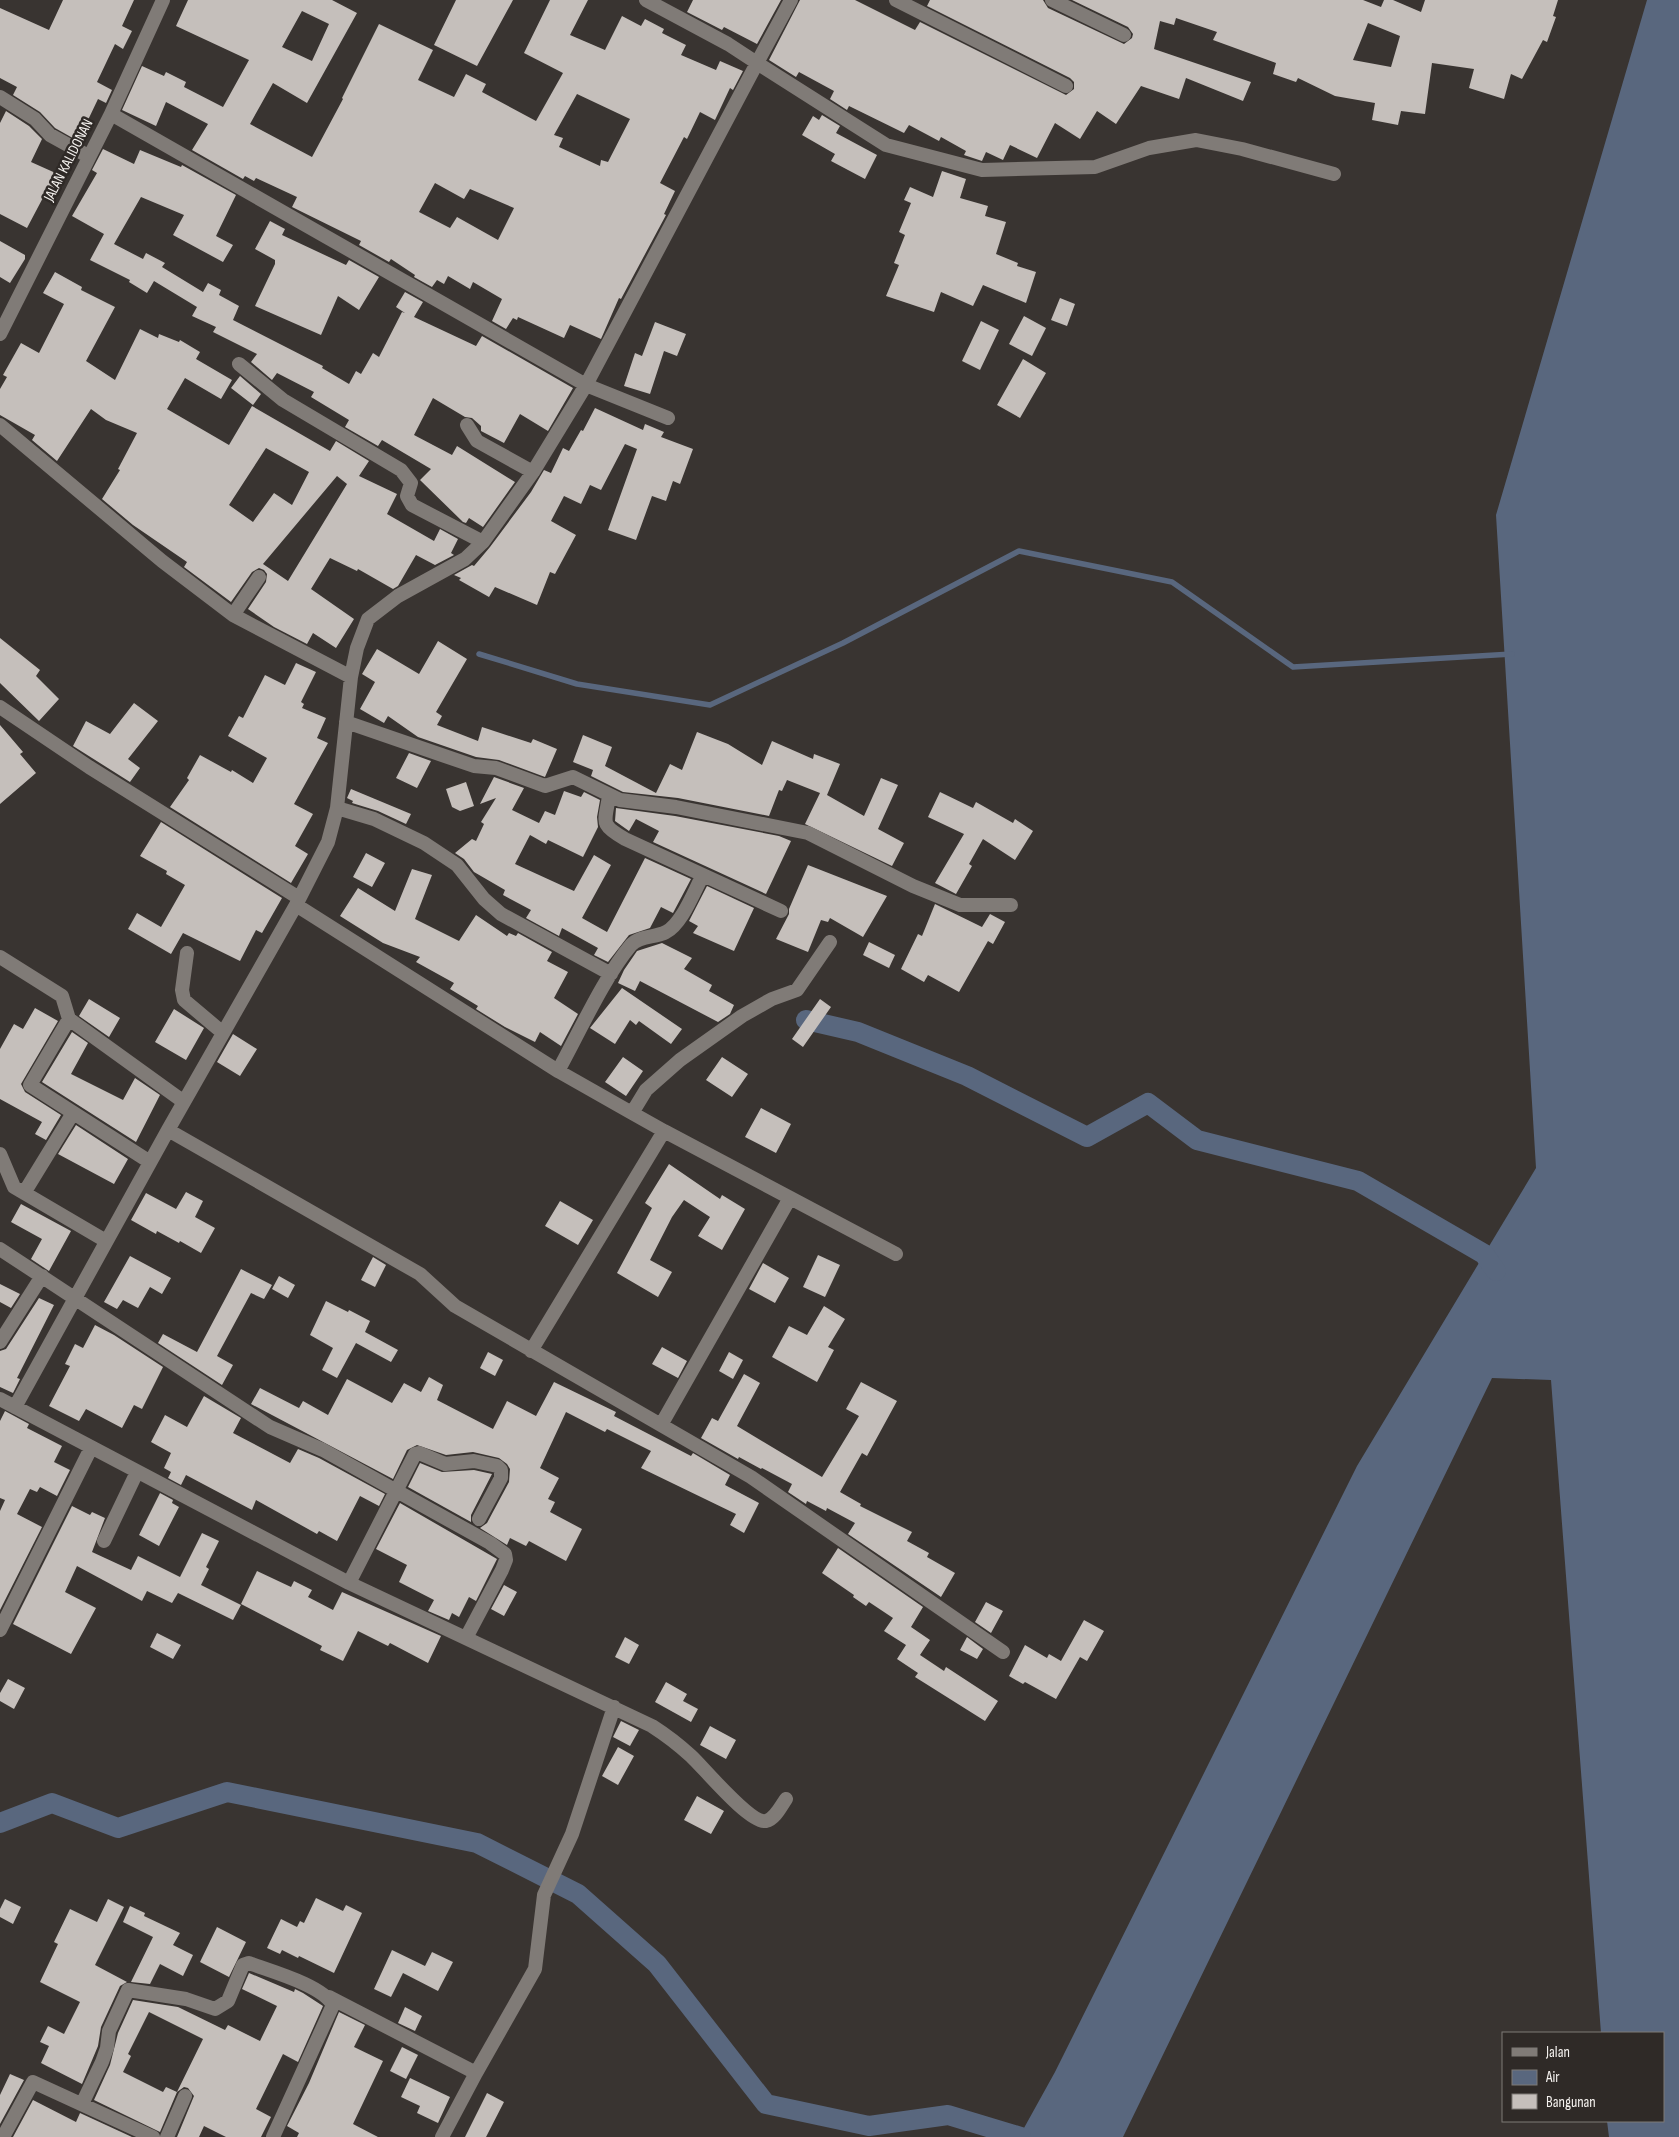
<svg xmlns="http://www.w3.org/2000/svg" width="1679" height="2137" font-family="'Sofia Sans Condensed',sans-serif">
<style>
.water{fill:#59677e}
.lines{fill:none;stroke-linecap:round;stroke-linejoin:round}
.stream{stroke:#59677e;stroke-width:5.5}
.canal{stroke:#59677e;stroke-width:20}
.building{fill:#c5bfbb;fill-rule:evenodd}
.minor{stroke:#807b77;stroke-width:14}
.labels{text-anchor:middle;stroke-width:5;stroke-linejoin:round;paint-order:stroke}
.street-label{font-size:15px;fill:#f5f2ef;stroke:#2f2a27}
</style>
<rect width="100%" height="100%" fill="#393431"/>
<path class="water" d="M1647 0H1679V2137H1609L1607 2121H1663V2033H1601L1551 1380 1492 1378 1123 2137H1019L1055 2072 1357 1466 1536 1168 1496 515Z"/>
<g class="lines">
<path class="stream" d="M479 654 577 684 710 705 843 643 1019 551 1172 582 1293 667 1512 654"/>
<path class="canal" d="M806 1020 858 1032 967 1076 1087 1137 1148 1103 1197 1140 1358 1181 1484 1254 1496 1271
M0 1823 52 1803 118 1828 227 1792 477 1843 578 1894 657 1964 766 2104 869 2126 948 2115 1021 2137"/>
</g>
<path class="building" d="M63 0H134L122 26 132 31 123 49 115 44 97 82 112 90 106 103 98 99 78 141 55 128 40 112 13 95 17 87 0 78V8L49 30Z
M188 0H332L357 13 307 103 273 83 250 124 312 157 343 99 342 98 379 24 433 50 418 80 454 97 466 74 486 84 482 92 536 121 563 73 524 53 550 0H588L570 35 605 50 622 16 641 26 645 19 664 29 662 33 686 45 681 55 716 70 720 61 743 71 733 90 730 88 715 120 700 112 687 139 684 137 660 183 675 191 664 214 666 215 621 299 619 298 601 339 570 325 564 338 518 317 517 320 513 318 506 329 492 321 502 299 473 282 470 289 448 276 444 284 437 280 432 287 414 277 415 275 391 259 389 262 359 245 361 241 292 207 297 197 256 178 254 181 245 176 243 179 192 150 208 124 166 102 156 126 122 110 142 66 164 76 166 72 186 82 184 87 223 107 249 60 176 26ZM302 11 329 24 312 61 282 47ZM577 94 630 119 608 162 601 160 600 166 559 147 563 138 554 135ZM435 183 464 199 470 189 514 208 498 240 457 217 450 228 419 212Z
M456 0H513L477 66 434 45Z
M693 0H781L757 44 724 27 722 30 687 12Z
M800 0H855L915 30 920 22 1066 95 1074 89V82L1070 78 927 6 930 0H1043L1048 8 1124 44 1132 38 1133 34 1128 27 1072 0H1363L1381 7 1384 0H1393L1421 12 1425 0H1558L1553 16 1556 17 1547 42 1543 40 1522 79 1511 74 1504 99 1469 88 1474 69 1432 63 1425 114 1401 111 1398 125 1372 120 1375 103 1335 96 1298 78 1296 82 1273 74 1276 63 1213 40 1217 32 1176 18 1174 25 1160 21 1154 49 1251 82 1243 101 1186 78 1179 99 1141 86 1116 124 1097 111 1080 139 1055 123 1037 158 1010 145 1003 160 986 152 982 161 964 155 966 151 941 137 939 141 909 125 904 133 849 106 847 110 830 99 834 91 799 72 796 77 769 60ZM1368 23 1400 36 1391 67 1353 60Z
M6 111 29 126 42 139 31 162 60 175 51 195 46 192 27 228 0 214V123Z
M822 115 840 126 836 133 877 155 865 179 831 161 835 154 802 135 813 116 819 120Z
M103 149 134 164 140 150 181 167 182 165 236 195 216 236 233 245 223 262 173 235 184 215 141 197 114 244 143 259 146 253 165 263 162 267 203 292 208 283 221 290 219 295 239 306 233 320 323 366 322 368 349 384 356 371 361 374 373 353 379 357 402 312 405 313 396 307 405 292 423 302 414 317 476 346 482 336 573 388 548 431 520 414 504 443 481 431V426L472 418 465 417 433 398 414 435 452 455 457 446 515 482 483 527 469 518 466 523 463 522 420 480 431 469 382 440 378 446 345 427 349 420 311 397 314 392 277 373 272 380 251 362 257 354 213 332 216 327 192 316 197 307 154 281 147 293 129 282 130 280 90 260 104 234 72 216 97 173 92 170Z
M942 171 966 179 960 198 988 206 985 216 1006 222 996 254 1018 263 1017 266 1036 272 1026 303 983 285 973 306 941 292 934 312 886 296 899 265 894 263 905 235 899 232 911 203 904 200 910 187 933 197Z
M270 221 285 229 282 235 346 265 349 260 379 277 359 310 338 296 321 335 255 306 275 264V260L255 249Z
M0 241 25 255V259L10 283 0 277Z
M55 272 82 287 81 290 115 307 86 361 115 380 140 329 158 338 159 334 179 342 180 340 200 352 196 359 232 380 221 399 185 378 167 409 229 445 252 406 330 451 336 441 369 461 359 476 397 494 387 514 434 541 440 529 458 539 451 553 454 555 435 565 416 555 398 586 393 589 358 569 357 571 330 558 311 589 354 619 336 648 313 633 307 644 274 627 248 609 266 582 267 574 264 570 259 568 252 572 231 602 184 567 187 562 133 525 102 499 120 470 118 469 137 433 106 420 91 409 57 461 32 440 35 435 0 415V389L7 377 3 375 21 343 39 353 64 304 43 293ZM266 448 309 472 292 505 274 493 253 522 229 505ZM337 476 347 484 288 581 263 564Z
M1060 298 1075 304 1067 326 1051 320Z
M1024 316 1046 328 1032 356 1009 344Z
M981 321 999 330 980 370 962 361Z
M655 322 686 334 677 356 664 351 650 394 624 386 635 353 642 356Z
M1023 359 1046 373 1020 418 997 405Z
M240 376 261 394 253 405 231 388Z
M595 408 643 430 645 424 664 432 661 437 693 449 680 484 673 481 666 501 652 496 636 540 608 530 637 449 625 444 601 490 590 485 581 504 564 496 551 521 576 535 555 574 550 572 537 605 495 587 489 597 459 580 461 578 454 575 472 565 474 566 490 547 531 492 544 470 551 473 563 448 569 451 581 430 583 431Z
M0 638 40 670 36 676 59 699 39 721 0 683Z
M438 641 467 659 436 712 442 716 437 725 478 741 482 727 531 743 533 739 557 749 545 777 499 760 476 757 418 737 388 716 384 723 360 709 375 682 362 674 377 649 419 674Z
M296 663 316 672 301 702 304 704 302 708 326 718 317 738 328 743 294 804 313 814 295 846 308 854 291 883 170 807 189 780 187 778 200 755 231 772 232 770 253 783 267 758 228 736 239 716 243 718 265 675 285 685Z
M134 703 158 721 128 759 140 768 130 782 73 746 86 721 110 734Z
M0 725 23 752 20 754 36 773 0 804Z
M697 732 728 744 762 765 772 741 813 759 814 754 840 764 827 795 864 816 881 778 898 785 878 829 904 843 892 866 805 824 820 793 787 780 782 791 779 790 769 816 678 798 623 792 591 776 593 770 573 762 583 735 612 747 605 766 656 793 670 764 682 770Z
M409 753 431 761 417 788 396 778Z
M494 777 524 788 512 810 539 823 545 811 555 815 564 791 581 797 584 792 600 800 597 817 598 827 583 857 548 840 546 844 530 835 515 864 574 891 594 855 611 865 582 918 607 932 645 858 691 879 673 913 661 907 650 928 629 935 608 962 594 955 598 948 562 928 559 936 526 918 531 910 503 895 505 890 474 872 464 859 455 853 472 839 476 841 484 824 481 822 496 798 480 804Z
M466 782 474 806 460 811 452 807 446 789Z
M351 789 411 814 406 824 378 811 352 803 353 801 347 798Z
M940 792 973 808 976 802 1013 823 1015 819 1033 831 1015 860 983 839 969 864 972 866 956 894 935 883 964 834 928 817Z
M616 808 675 816 779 836 791 841 766 894 653 842 659 831 636 819 629 831 615 821Z
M161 822 282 898 262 933 256 930 240 961 183 933 171 954 128 929 137 913 161 927 185 885 166 874 167 871 140 856Z
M366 853 385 863 372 887 353 877Z
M808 865 887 896 863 937 830 918 828 922 821 920 808 952 776 939 789 914V909Z
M412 869 432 875 415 919 459 941 476 915 507 936 509 933 516 936 518 933 552 952 547 961 568 972 554 998 578 1014 561 1046 540 1032 535 1042 505 1027 476 1009 478 1006 450 989 454 983 416 962 420 957 383 943 340 916 358 888 395 911Z
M707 886 754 908 734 951 693 933 698 926 689 921Z
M935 904 982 927 990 914 1005 922 993 944 988 941 959 992 928 975 924 982 901 969 918 934 922 936Z
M869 942 895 955 889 968 863 955Z
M662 943 692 958 684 969 712 985 709 991 734 1005 730 1014 718 1022 640 981 635 991 618 983 624 970 637 951Z
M622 988 682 1029 671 1044 639 1021 636 1025 630 1020 615 1044 590 1028Z
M89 999 120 1018 109 1037 79 1016Z
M820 999 831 1007 803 1047 792 1039Z
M35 1008 58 1021 21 1084 25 1092 61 1115 46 1140 35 1134 42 1122 0 1099V1049L14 1024 23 1029Z
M174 1009 204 1028 186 1060 155 1042Z
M72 1032 88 1043 71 1074 123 1100 135 1078 160 1095 136 1142 42 1082Z
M233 1034 257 1049 240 1076 217 1062Z
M623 1057 643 1071 626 1096 605 1082Z
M722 1057 748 1074 732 1097 706 1080Z
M761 1108 791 1124 776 1153 745 1137Z
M76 1125 128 1159 114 1184 58 1154Z
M669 1164 720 1199 722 1195 745 1209 722 1250 698 1236 710 1217 684 1200 672 1217 650 1260 672 1272 658 1297 617 1273 652 1208 645 1203Z
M186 1192 203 1201 195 1217 215 1228 201 1253 180 1241 179 1243 157 1231 156 1234 131 1220 146 1193 176 1209Z
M560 1201 593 1220 578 1245 545 1226Z
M21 1204 71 1231 49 1271 31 1259 42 1239 11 1222Z
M818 1255 840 1265 825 1297 803 1287Z
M130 1256 171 1278 162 1294 150 1287 138 1308 123 1300 117 1309 104 1302Z
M373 1257 386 1265 375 1287 361 1280Z
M763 1263 789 1278 775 1303 749 1289Z
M241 1269 272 1285 264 1299 251 1293 217 1356 233 1365 222 1385 158 1343 163 1334 197 1352Z
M279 1276 295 1285 288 1298 272 1289Z
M0 1284 20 1294 11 1308 0 1302Z
M39 1298 54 1305 17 1378 20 1379 13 1393 0 1387V1351L6 1349Z
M326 1301 348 1312 349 1310 370 1321 365 1332 398 1350 391 1362 356 1343 337 1378 322 1370 333 1348 310 1335Z
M824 1306 845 1319 828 1347 834 1350 817 1382 772 1357 789 1326 807 1335Z
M95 1325 114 1335 163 1367 142 1409 134 1405 122 1428 86 1409 79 1421 49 1406 70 1366 65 1364 75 1344 83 1348Z
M662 1347 687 1361 678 1378 652 1364Z
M488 1352 503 1360 495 1376 480 1368Z
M729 1352 743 1360 733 1379 719 1371Z
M744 1374 760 1383 737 1426 822 1477 859 1416 846 1409 861 1382 897 1401 867 1456 862 1453 840 1492 861 1504 860 1506 912 1532 907 1541 929 1553 927 1557 955 1573 941 1597 848 1534 855 1523 827 1508 826 1511 807 1501 806 1504 788 1492 792 1484 762 1468 761 1469 739 1457 738 1459 701 1438 712 1418 718 1421Z
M429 1377 443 1385 437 1400 493 1429 507 1401 536 1416 554 1382 616 1412 614 1416 691 1456 693 1453 730 1475 725 1485 759 1503 744 1533 730 1525 736 1514 641 1468 651 1451 607 1429 605 1432 566 1412 540 1468 559 1478 548 1499 555 1502 550 1512 582 1529 566 1561 529 1541 526 1546 510 1538 507 1545 480 1528 487 1523 509 1482 510 1469 507 1464 499 1458 473 1452 446 1455 417 1445 407 1450 393 1479 251 1404 260 1388 299 1408 303 1401 328 1415 347 1379 392 1403 404 1383 421 1392Z
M204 1396 241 1418 233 1433 290 1463 298 1449 319 1458 385 1494 379 1506 360 1496 337 1541 319 1531 317 1534 256 1500 252 1510 186 1475 181 1485 168 1478 171 1472 164 1468 171 1453 151 1442 165 1415 187 1427Z
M5 1411 29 1424 27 1428 62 1446 54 1462 70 1470 57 1496 40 1487 37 1492 30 1489 17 1514 42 1527 0 1610V1511L5 1500 0 1498V1421Z
M420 1463 442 1472 474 1470 492 1474 471 1515V1522L408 1487Z
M160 1493 173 1500 172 1503 179 1507 159 1546 139 1535Z
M400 1503 497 1559 476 1601 469 1597 459 1617 452 1613 449 1620 428 1611 434 1600 399 1582 407 1565 376 1549Z
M72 1506 90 1515 92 1512 105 1518 92 1552 131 1570 138 1556 180 1577 202 1533 219 1541 206 1567 209 1569 201 1585 241 1605 233 1620 178 1593 172 1603 147 1591 142 1601 77 1566 65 1592 96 1608 71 1654 13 1624Z
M838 1548 923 1607 911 1627 930 1640 920 1655 944 1671 946 1667 998 1701 985 1721 915 1677 918 1673 897 1659 906 1645 884 1631 893 1618 869 1602 866 1606 853 1597 854 1595 822 1573Z
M257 1571 291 1587 294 1581 312 1590 308 1597 333 1610 342 1592 441 1636 428 1663 390 1643 388 1646 358 1631 343 1661 320 1650 322 1646 241 1604Z
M504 1585 517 1592 504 1616 491 1609Z
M986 1602 1003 1611 991 1633 975 1622Z
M1084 1620 1104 1631 1087 1661 1080 1657 1056 1699 1025 1682 1023 1684 1009 1676 1025 1645 1047 1658 1049 1654 1061 1661Z
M157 1633 181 1645 173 1659 150 1647Z
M625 1637 639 1645 629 1664 615 1657Z
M967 1637 983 1649 977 1659 960 1650Z
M8 1679 25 1688 14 1709 0 1701V1693Z
M666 1682 687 1694 683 1701 698 1709 691 1722 655 1702Z
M621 1721 639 1730 630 1746 613 1737Z
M710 1726 736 1740 726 1759 700 1745Z
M618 1747 634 1756 618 1785 602 1776Z
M697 1796 724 1811 711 1834 684 1820Z
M316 1898 343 1911 346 1905 362 1913 334 1973 299 1956 298 1958 282 1950 280 1954 267 1948 281 1919 297 1927 300 1921 304 1923Z
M5 1899 21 1907 13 1924 0 1917V1909Z
M108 1899 124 1907 95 1965 127 1982 120 1986 101 2027 98 2046 82 2084 41 2063 49 2046 40 2042 48 2026 64 2034 80 2002 40 1982 58 1944 54 1942 70 1909 97 1922Z
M130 1906 145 1913 144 1916 180 1933 173 1945 193 1955 183 1976 160 1964 150 1984 131 1982 153 1937 123 1922Z
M217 1927 246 1942 229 1977 200 1962Z
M392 1950 425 1966 432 1952 453 1962 438 1991 403 1973 391 1997 374 1989Z
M249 1973 294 1992 295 1989 303 1993 323 2006 298 2062 283 2054 256 2109 271 2117 261 2137H226L204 2126 199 2137H177L194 2096 188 2088 184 2087 177 2092 203 2039 149 2012 128 2054 131 2056 123 2072 163 2092 166 2087 177 2092 160 2132 94 2100 110 2065 118 2033 133 2000 178 2007 225 2030 228 2025 260 2041 277 2006 242 1989Z
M405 2007 422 2016 415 2031 398 2023Z
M339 2012 365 2025 354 2047 383 2061 353 2124 378 2137H297L299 2133 287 2126 309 2083Z
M402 2047 418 2055 406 2079 390 2071Z
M10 2074 24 2080 0 2124V2095Z
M410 2078 450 2097 438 2123 417 2113 420 2106 401 2097Z
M487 2093 504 2102 486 2137H465Z
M33 2100 76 2122 80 2113 132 2137H13Z"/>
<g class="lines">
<path class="minor" d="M646 0 728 44 757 63 791 0
M896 0 1066 86
M1052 0 1124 35
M0 97 35 119 50 135 88 156
M111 114 586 385 668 418
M0 334 111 114 163 0
M239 364 283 400 401 470 411 483 407 496 412 505 483 542
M0 425 162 561 233 615 351 677
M467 425 477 441 533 472
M233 615 259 577
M0 707 89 767 299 898
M346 722 474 766 496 768 545 786 573 777 620 800 676 807 808 833 913 886 960 905H1011
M609 796C605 823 599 824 625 839L781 911
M337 808 374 819 424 843 457 865 484 899 501 914 611 974
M296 905 558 1071 632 1113 646 1090 680 1060 742 1016 772 999 797 990 830 942
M187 953 182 990 184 1000 223 1033
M0 957 62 996 69 1019
M558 1071C579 1033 604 977 631 945 640 935 655 938 666 932 682 924 694 891 703 875
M632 1113 664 1131
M168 1130 420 1274 455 1306 751 1477 1003 1652
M0 1154 14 1187 106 1241
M150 1162 30 1085 69 1019 184 1102
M24 1193 73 1113
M0 1249 270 1427 323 1450 490 1543 505 1554 506 1560 502 1570 466 1638
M0 1342 42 1276
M531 1351 664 1131 896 1254
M0 1399 349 1583 652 1726C666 1735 679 1745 691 1756 704 1768 750 1824 766 1821 775 1819 781 1806 786 1799
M15 1407 168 1130 296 905 328 842 337 808 351 677 357 648 368 619 398 596 465 559 483 542 533 472 586 385 757 63 886 145 982 170 1095 167 1149 148 1196 140 1242 149 1334 174
M661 1425 790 1198
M104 1541 137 1472
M349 1583 415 1454 419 1453 445 1464 474 1461 497 1466 501 1470V1478L479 1519
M0 1630 91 1448
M329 1997 476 2073 535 1969 544 1895 572 1834 614 1707
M82 2104 102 2062 107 2048 109 2031 128 1990 186 1999 215 2009 228 2001 243 1965 249 1963C270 1971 322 1985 333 2005L273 2137
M3 2137 33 2082 153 2137
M167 2137 185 2096
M442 2137 476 2073"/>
</g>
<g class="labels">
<g class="street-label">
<text transform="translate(68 160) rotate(-63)" y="5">JALAN KALIDONAN</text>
</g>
</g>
<rect x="1502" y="2032" width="162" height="90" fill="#2f2a27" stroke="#7e7a77"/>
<rect x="1512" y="2048" width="25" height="8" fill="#807b77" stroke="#7e7a77"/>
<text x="1546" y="2057" font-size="15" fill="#f5f2ef">Jalan</text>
<rect x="1512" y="2070" width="25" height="15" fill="#59677e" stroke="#7e7a77"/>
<text x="1546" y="2082" font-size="15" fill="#f5f2ef">Air</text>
<rect x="1512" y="2094" width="25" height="15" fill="#c5bfbb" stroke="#7e7a77"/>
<text x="1546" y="2107" font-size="15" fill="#f5f2ef">Bangunan</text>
</svg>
